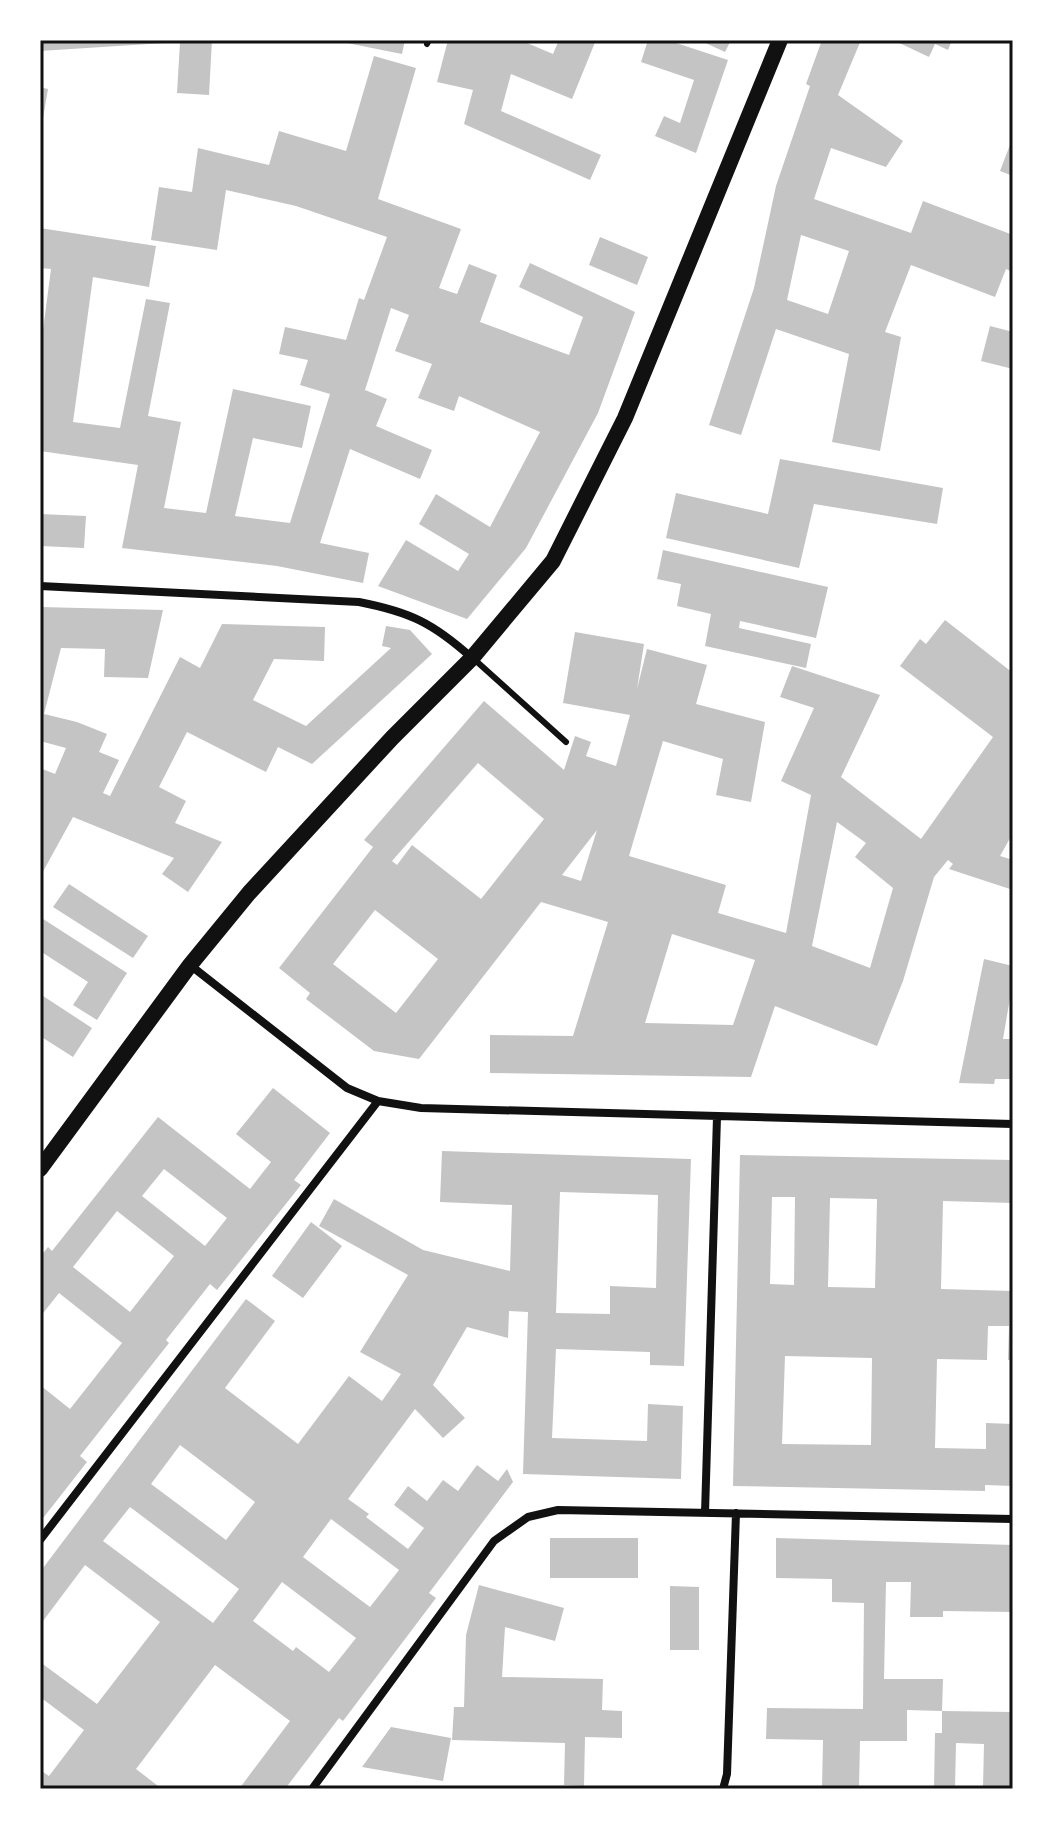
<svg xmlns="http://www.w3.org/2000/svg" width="1053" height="1829" font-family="'IBM Plex Serif',serif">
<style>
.building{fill:#c4c4c4;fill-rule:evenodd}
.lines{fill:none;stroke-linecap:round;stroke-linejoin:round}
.service{stroke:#111;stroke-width:6}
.minor{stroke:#111;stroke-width:8}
.secondary{stroke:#111;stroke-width:16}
.neatline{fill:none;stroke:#111;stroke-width:3}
</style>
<rect width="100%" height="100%" fill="#fff"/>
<path class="building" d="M40 40H212L209 95 177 93 180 42 40 51Z
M332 40H405L402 54Z
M448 40H520L553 54 559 40H596L572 99 511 74 501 111 601 155 590 180 464 124 473 90 437 82Z
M648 40H667L728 60 696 153 655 136 664 116 680 123 694 80 641 62Z
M699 40H731L725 52Z
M822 40H861L838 95 903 141 886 167 831 148 814 199 911 233 923 201 1013 235V272L1006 269 995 297 911 265 885 332 901 337 880 451 832 442 849 354 776 329 741 435 709 425 754 288 776 186 810 86 806 84ZM801 235 849 251 828 314 787 300Z
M893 40H952L948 50 935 44 929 57Z
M374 56 416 68 378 199 461 229 439 288 457 294 469 264 497 275 480 322 569 355 583 317 519 287 530 263 635 312 598 413 526 548 467 619 378 586 406 540 458 571 469 554 419 524 436 494 490 527 540 432 459 396 454 411 418 398 432 364 395 351 409 315 391 308 365 390 387 399 376 426 432 450 420 479 350 449 320 543 369 553 363 583 277 566 122 548 138 465 40 451V353L51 269 40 268V228L156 246 149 287 93 277 73 422 120 428 146 299 170 303 148 416 181 422 164 508 206 513 233 389 311 406 302 448 253 438 235 516 290 523 330 394 300 385 308 360 279 354 285 327 346 340 359 298 364 300 387 237 296 206 226 190 217 250 151 240 159 187 192 192 198 148 269 165 279 131 346 151Z
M40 87 48 89 42 124H40Z
M1013 137V176L1000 171Z
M600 237 648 257 637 285 589 265Z
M990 326 1013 332V369L981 361Z
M780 459 943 488 937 524 814 504 799 568 666 538 676 493 768 514Z
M40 514 86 516 84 548 40 546Z
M663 550 828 587 816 638 740 621 739 628 811 644 806 668 705 646 711 614 677 606 681 584 657 579Z
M40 607 163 610 148 678 104 677 105 649 61 648 44 714 77 722 107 734 99 752 119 760 103 793 110 796 180 657 200 668 222 624 325 627 324 661 274 659 253 700 306 726 391 648 382 646 386 626 410 630 432 654 312 764 278 747 266 772 187 732 159 787 186 801 175 823 222 842 188 892 162 874 174 858 73 817 40 877V768L55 774 66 748 40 741Z
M945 620 1013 673V833L1000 856 1013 860V890L949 869 953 864 948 860 934 877 903 981 877 1046 775 1006 751 1077 490 1073V1035L573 1036 608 922 541 902 419 1059 374 1051 306 999 310 993 279 968 373 847 364 840 484 701 564 770 575 736 591 742 586 756 616 766 630 715 563 703 575 632 644 644 637 689 647 649 707 665 696 704 765 722 751 802 716 795 723 759 663 741 629 856 726 885 718 913 786 933 811 795 781 781 814 708 780 697 792 666 880 695 841 777 921 839 993 737 900 666 920 639 926 644ZM478 763 544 819 481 899 412 845 397 865 392 861ZM837 822 866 843 855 857 893 888 870 968 812 946ZM597 830 581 881 562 875ZM375 910 438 959 396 1013 333 964ZM672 934 755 960 733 1025 645 1023Z
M69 884 148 936 133 958 53 907Z
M40 917 127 973 97 1020 73 1005 88 982 40 951Z
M984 959 1013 966V999L1010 998 1003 1039H1013V1079H995L994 1084 959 1083Z
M40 994 92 1028 73 1057 40 1036Z
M273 1088 330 1133 294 1180 301 1185 217 1290 210 1284 166 1340 169 1343 80 1456 87 1462 40 1522V1385L70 1409 122 1343 59 1293 40 1317V1257L48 1247 52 1251 158 1117 250 1189 271 1162 236 1134ZM164 1169 227 1218 205 1246 142 1196ZM117 1211 174 1256 130 1312 73 1267Z
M442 1151 691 1159 684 1366 650 1365V1352L556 1349 552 1438 647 1441 648 1404 683 1406 681 1479 523 1474 528 1312 509 1311 508 1338 467 1327 433 1385 465 1418 443 1438 415 1409 348 1499 369 1514 366 1517 408 1549 424 1528 394 1505 408 1486 427 1501 443 1480 458 1491 477 1465 498 1481 507 1469 513 1482 429 1593 436 1598 343 1721 339 1718 285 1789H239L290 1721 215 1665 136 1769 162 1789H40V1770L49 1776 84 1730 40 1697V1662L97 1704 160 1622 85 1565 40 1625V1572L246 1299 275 1321 225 1388 298 1444 349 1376 382 1401 401 1374 360 1352 408 1275 319 1226 334 1199 423 1250 510 1271 512 1205 440 1202ZM560 1192 658 1195 656 1288 610 1286V1314L556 1313ZM180 1445 255 1502 226 1540 151 1484ZM130 1507 239 1589 213 1623 103 1541ZM331 1519 399 1570 370 1607 303 1557ZM282 1582 356 1638 329 1672 296 1647 293 1651 253 1621Z
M740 1155 1013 1160V1203L943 1201 941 1289 1013 1291V1360H1008L1009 1326H988L987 1360 937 1359 935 1448 986 1449V1423L1013 1424V1486L985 1485V1491L733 1486ZM772 1197H795L794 1285 770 1284ZM830 1198 877 1199 875 1288 828 1287ZM785 1356 872 1358 871 1445 782 1444Z
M311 1222 342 1246 303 1298 272 1276Z
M550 1538H638V1578H550Z
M776 1538 1013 1545V1612L943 1611V1617H910L911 1582H886L884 1679H943L942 1711 907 1710V1741H860L859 1789H822L823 1740 766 1739 767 1708 863 1709 864 1603 832 1602V1579L776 1578Z
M479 1585 564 1608 555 1641 505 1627 502 1677 603 1679 602 1710 622 1711V1738L585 1737 584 1786 564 1785 565 1743 452 1740 454 1707H464L466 1635Z
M670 1586 699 1587V1650H670Z
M942 1711 1013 1712V1789L983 1788 984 1744 956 1743 955 1789H934L935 1733H942Z
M391 1727 451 1738 443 1781 362 1767Z"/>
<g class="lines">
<path class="service" d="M427 44 429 40
M475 660 566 742"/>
<path class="minor" d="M40 586 359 602C410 612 433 623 472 658
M190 965 347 1088 378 1101 421 1108 1013 1124
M705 1513 717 1117
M40 1540 378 1101
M312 1789 494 1541 528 1517 558 1510 1013 1519
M723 1789 727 1774 736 1513"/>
<path class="secondary" d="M40 1169 190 965 249 893 392 738 472 658 553 561 625 418 780 40"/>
</g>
<rect width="1053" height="1829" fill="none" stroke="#ffffff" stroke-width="84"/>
<rect x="42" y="42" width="969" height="1745" class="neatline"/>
</svg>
